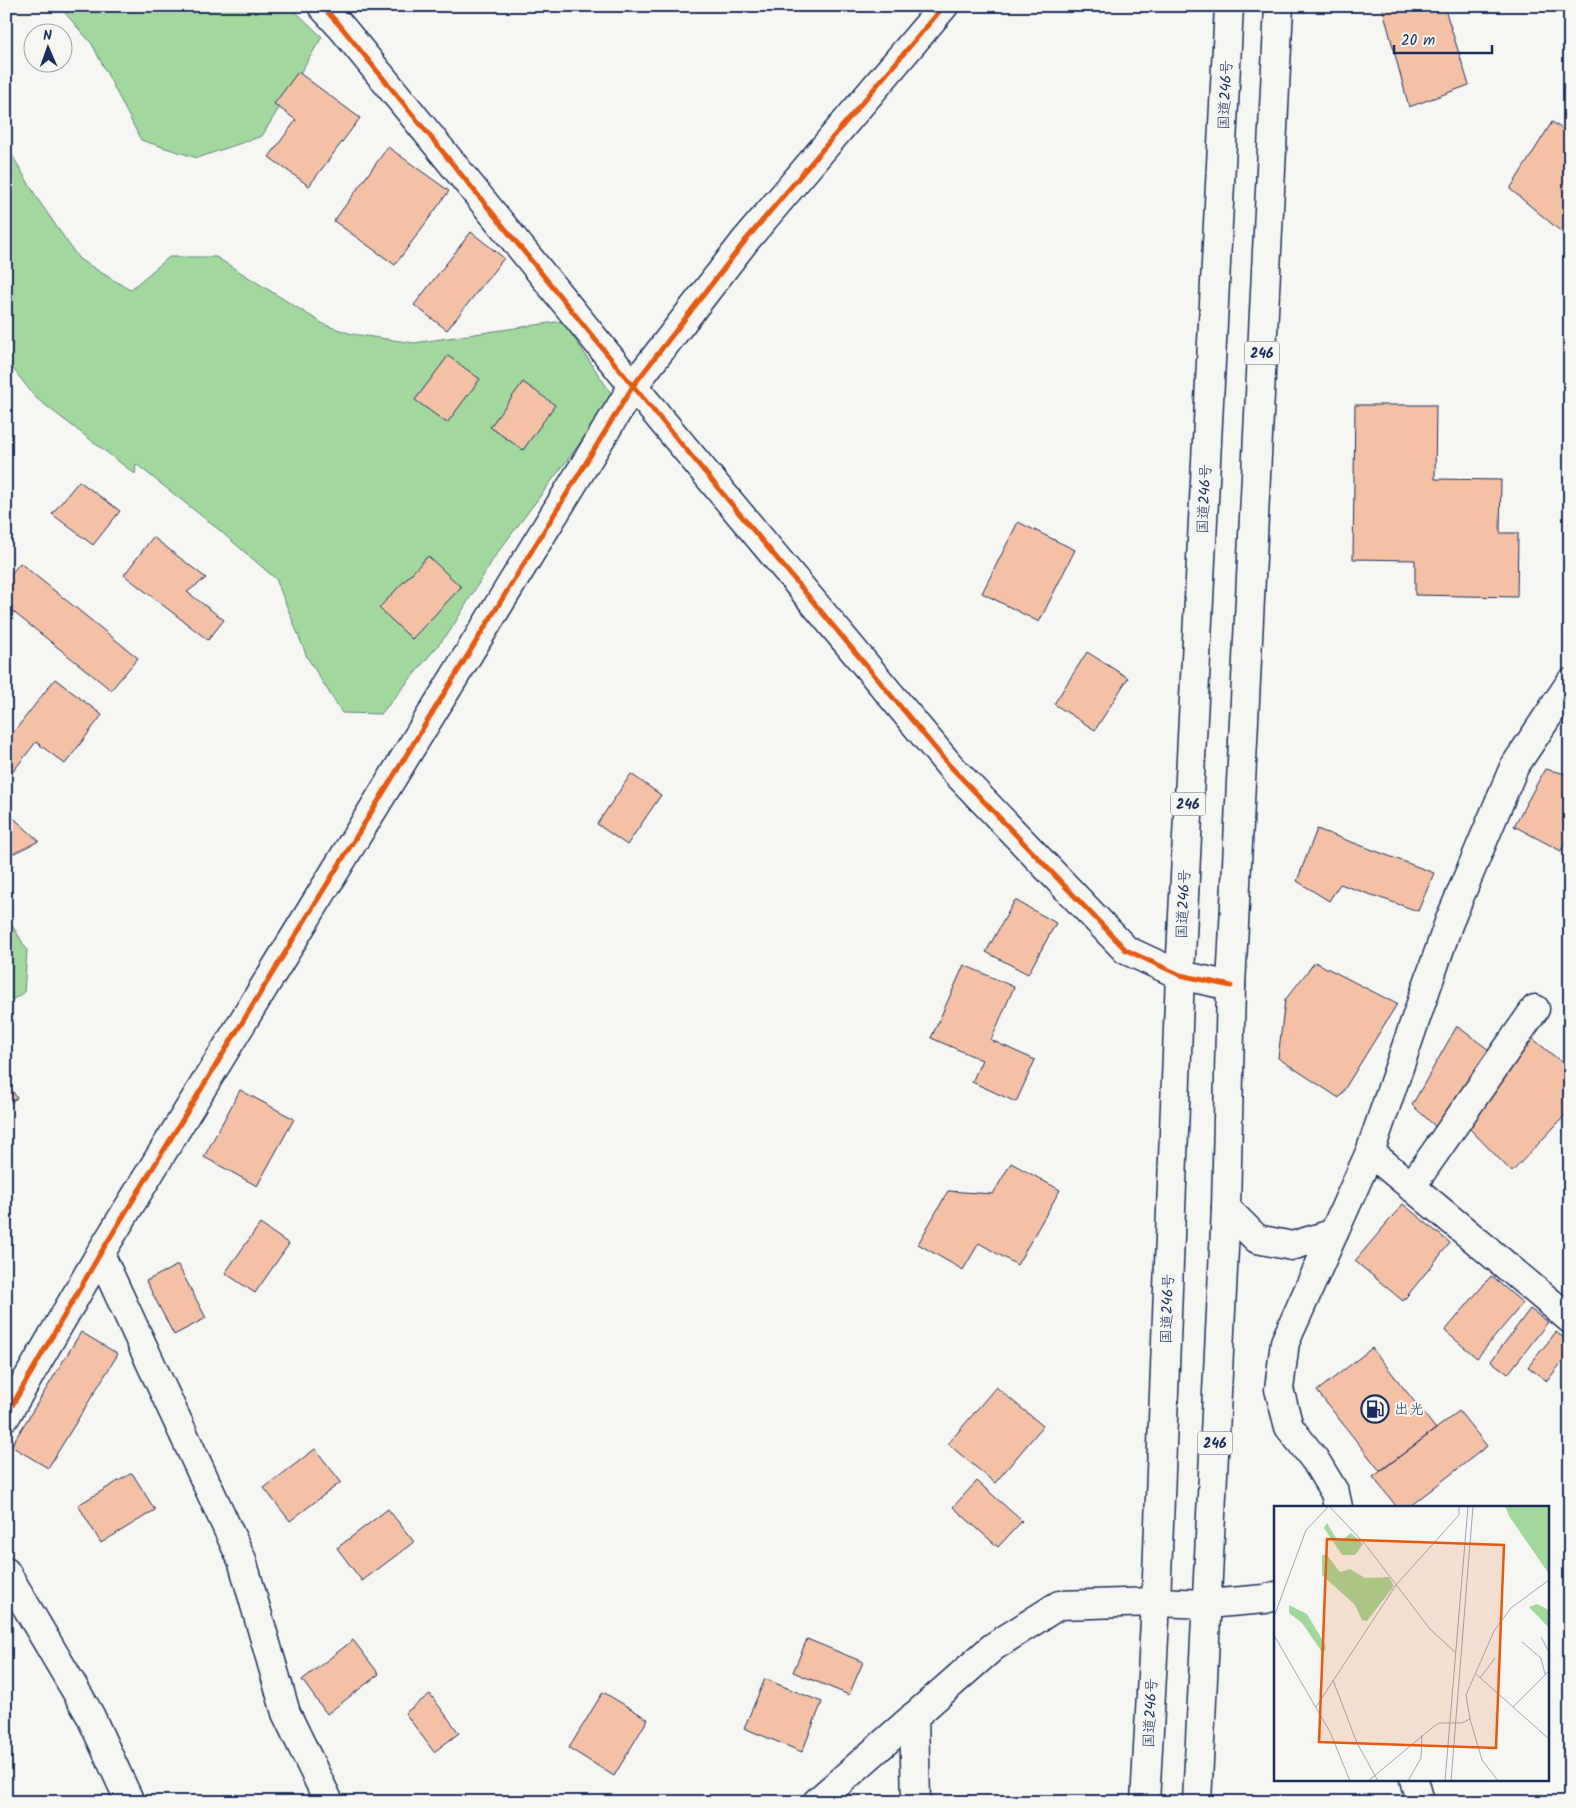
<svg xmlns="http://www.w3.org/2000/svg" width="1576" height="1808" font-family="Kalam,'Klee One',sans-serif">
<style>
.green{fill:#a1d99d;stroke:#5e847e}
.building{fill:#f4c1a5;stroke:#1b2f5e}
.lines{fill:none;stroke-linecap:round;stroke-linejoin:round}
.minor-casing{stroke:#1b2f5e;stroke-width:31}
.highway-casing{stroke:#1b2f5e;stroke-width:31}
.minor{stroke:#f6f6f2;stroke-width:28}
.highway{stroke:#f6f6f2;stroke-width:28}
.cycleway-casing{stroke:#f6f6f2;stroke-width:8}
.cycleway{stroke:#e8590c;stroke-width:5}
.labels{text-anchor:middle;stroke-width:4;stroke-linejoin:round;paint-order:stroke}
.shield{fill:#f6f6f2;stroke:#5d6b8a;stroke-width:1}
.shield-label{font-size:14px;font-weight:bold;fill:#1b2f5e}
.street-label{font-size:15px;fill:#1b2f5e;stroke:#f6f6f2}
.poi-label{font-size:15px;fill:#1b2f5e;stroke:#f6f6f2;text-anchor:start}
.inset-road{fill:none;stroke:#9ea6b7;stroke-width:1}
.view{fill:#e8590c;fill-opacity:0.15;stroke:#e8590c;stroke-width:2.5}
.inset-edge{fill:none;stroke:#1b2f5e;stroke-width:2.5}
</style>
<rect width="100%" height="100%" fill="#f6f6f2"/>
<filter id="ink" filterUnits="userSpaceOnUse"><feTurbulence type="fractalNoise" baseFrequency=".02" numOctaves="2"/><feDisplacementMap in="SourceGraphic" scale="10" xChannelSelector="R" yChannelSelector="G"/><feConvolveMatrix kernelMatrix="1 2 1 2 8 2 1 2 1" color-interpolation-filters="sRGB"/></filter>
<g filter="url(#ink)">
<path class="green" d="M59 6H290L322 37 262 136 197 158 141 140 92 44Z
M6 145 39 201 79 259 130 290 169 257H216L325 325 352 334 414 343 563 321 614 398 495 556 450 631 381 714 342 713 307 657 276 579 218 529 136 464 135 474 36 398 6 360Z
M6 915 27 950 24 993 6 1003Z"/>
<path class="building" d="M1382 6H1444L1469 85 1409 107Z
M298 72 360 118 309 186 269 157 296 120 274 104Z
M1552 122 1570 134V239L1510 189Z
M388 147 449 191 395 265 334 221Z
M471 232 504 258 447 330 414 305Z
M448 356 480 379 447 423 415 400Z
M523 382 555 405 523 450 490 427Z
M1355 405H1436L1435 479 1501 480 1500 533H1518L1517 597 1415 595V560L1353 559Z
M79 481 120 511 93 545 52 514Z
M1018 522 1075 550 1039 622 982 593Z
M153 537 206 578 187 592 224 620 208 640 124 575Z
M428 556 461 587 412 639 379 608Z
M20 563 138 658 111 690 6 606V580Z
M1087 652 1128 678 1095 730 1054 704Z
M55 679 102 715 65 764 36 742 11 774 6 770V742Z
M1545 769 1570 775V833L1561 851 1514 826Z
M631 774 661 795 627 845 597 824Z
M6 811 39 841 6 857Z
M1317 829 1434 873 1418 911 1340 884 1329 901 1297 881Z
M1015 900 1056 923 1028 974 986 952Z
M1315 962 1397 1004 1339 1098 1278 1058 1285 1000Z
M964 965 1014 987 991 1040 1035 1060 1016 1102 972 1082 982 1060 931 1038Z
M1457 1026 1493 1053 1437 1128 1412 1105Z
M1532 1038 1570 1069V1110L1512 1172 1464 1123Z
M6 1081 17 1098 6 1105Z
M240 1090 294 1119 257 1186 204 1157Z
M1011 1163 1060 1190 1017 1265 979 1243 963 1270 918 1244 948 1191 993 1194Z
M1403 1204 1450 1243 1403 1301 1355 1261Z
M260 1224 289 1244 255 1293 225 1273Z
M178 1265 206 1318 174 1335 146 1281Z
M1491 1276 1523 1303 1477 1358 1445 1331Z
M1530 1309 1548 1322 1508 1374 1491 1361Z
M81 1332 118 1354 48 1468 11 1446Z
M1556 1332 1570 1343V1352L1547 1381 1528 1367Z
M1372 1348 1436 1429 1380 1471 1317 1391Z
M996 1387 1043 1426 995 1483 948 1444Z
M1459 1411 1487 1446 1409 1507H1397L1373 1477Z
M315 1449 341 1482 290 1521 264 1488Z
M132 1473 155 1510 101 1543 78 1505Z
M977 1481 1022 1521 998 1547 953 1507Z
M388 1509 414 1542 362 1581 337 1548Z
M807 1639 863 1662 849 1695 793 1672Z
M353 1640 379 1674 327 1714 302 1680Z
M765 1679 822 1702 802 1752 744 1728Z
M603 1692 648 1719 614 1776 569 1748Z
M430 1694 459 1733 434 1752 405 1713Z"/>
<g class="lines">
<g class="minor-casing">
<path id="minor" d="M322 6 343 29 633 386 950 766 1126 950 1180 975 1231 986
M1370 1152 1570 1319
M1411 1187 1535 1009
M1226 1208 1257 1239 1292 1246 1334 1233
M100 1254 242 1560 286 1713 329 1802
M6 1416 100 1254 633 386 745 241 944 6
M1338 1507 1335 1493 1315 1460 1289 1427 1279 1389 1285 1342 1370 1152 1449 922 1514 767 1570 683
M6 1572 90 1715 130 1802
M914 1716 916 1802
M1414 1779 1420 1802
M817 1802 993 1647 1059 1605 1156 1602 1207 1604 1265 1599 1275 1596"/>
</g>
<g class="highway-casing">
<path id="highway" d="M1145 1802 1156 1602 1180 975 1229 6
M1197 1802 1226 1208 1231 986 1279 6"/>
</g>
<use href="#minor" class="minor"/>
<use href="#highway" class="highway"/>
<g class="cycleway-casing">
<path id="cycleway" d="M322 6 343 29 633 386 950 766 1126 950 1180 975 1231 986
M6 1416 100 1254 633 386 745 241 944 6"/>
</g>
<use href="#cycleway" class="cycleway"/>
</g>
</g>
<defs>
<g id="fuel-ring" transform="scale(1.4375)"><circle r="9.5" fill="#f6f6f2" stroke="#1b2f5e" stroke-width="1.5"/><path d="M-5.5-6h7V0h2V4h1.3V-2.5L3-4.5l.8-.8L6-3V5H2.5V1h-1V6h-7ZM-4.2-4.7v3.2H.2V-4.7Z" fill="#1b2f5e"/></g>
</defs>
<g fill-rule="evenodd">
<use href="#fuel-ring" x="1375" y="1409"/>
</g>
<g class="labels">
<g class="shield">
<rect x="1244.5" y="341.5" width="35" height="23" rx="4"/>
<rect x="1170.5" y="792.5" width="35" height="23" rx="4"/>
<rect x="1197.5" y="1431.5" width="35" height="23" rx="4"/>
</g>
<g class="shield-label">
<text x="1262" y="358">246</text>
<text x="1188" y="809">246</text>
<text x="1215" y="1448">246</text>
</g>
<g class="street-label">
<text transform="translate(1225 95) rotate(-87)" y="5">国道246号</text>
<text transform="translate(1204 499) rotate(-87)" y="5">国道246号</text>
<text transform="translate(1183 904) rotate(-87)" y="5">国道246号</text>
<text transform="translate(1167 1309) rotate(-88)" y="5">国道246号</text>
<text transform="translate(1150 1713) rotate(-87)" y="5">国道246号</text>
</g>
<g class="poi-label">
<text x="1394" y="1414">出光</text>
</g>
</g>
<g transform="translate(1274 1506)">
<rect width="275" height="275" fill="#f6f6f2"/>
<path d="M231 0H275V68L235 10ZM53 17 62 32 68 34 77 27 89 38 81 49H68L50 22ZM48 49H53L66 66 76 63 91 72 115 71 120 80 93 115 88 114 81 99 48 69ZM263 98 275 104V122L255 101ZM15 99 33 108 52 140 51 145 48 146 28 117 15 107Z" fill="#a1d99d"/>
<path class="inset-road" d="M55 0 91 38 156 123 182 147M0 111 32 24 55 0M0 129 56 226 76 275M267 131 275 146M248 136 267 152 271 168M202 168 275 233M206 172 221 152M59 174 83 237 104 275M42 201 122 79 185 9V0M239 201 275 165M196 213 208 254 224 275M94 275 158 222 165 217H188L196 213 192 189 220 125 237 102 275 74M134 275 147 252 148 229M171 275 194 0M177 275 199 0"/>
<path class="view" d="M53 33 230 39 222 242 45 236Z"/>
<rect width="275" height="275" class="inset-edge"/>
</g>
<rect width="1576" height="1808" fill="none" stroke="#f6f6f2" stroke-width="25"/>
<rect x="12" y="12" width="1551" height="1783" fill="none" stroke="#1b2f5e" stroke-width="2" filter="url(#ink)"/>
<g transform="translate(48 48) rotate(358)"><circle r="24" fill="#f6f6f2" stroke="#9ea6b7"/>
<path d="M0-4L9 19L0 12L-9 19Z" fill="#1b2f5e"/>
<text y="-8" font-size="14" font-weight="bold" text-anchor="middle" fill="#1b2f5e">N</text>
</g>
<path d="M1394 45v8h98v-8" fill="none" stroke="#1b2f5e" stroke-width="2.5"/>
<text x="1401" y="45" font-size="15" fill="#1b2f5e" stroke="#f6f6f2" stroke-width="4" paint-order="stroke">20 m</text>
</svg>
